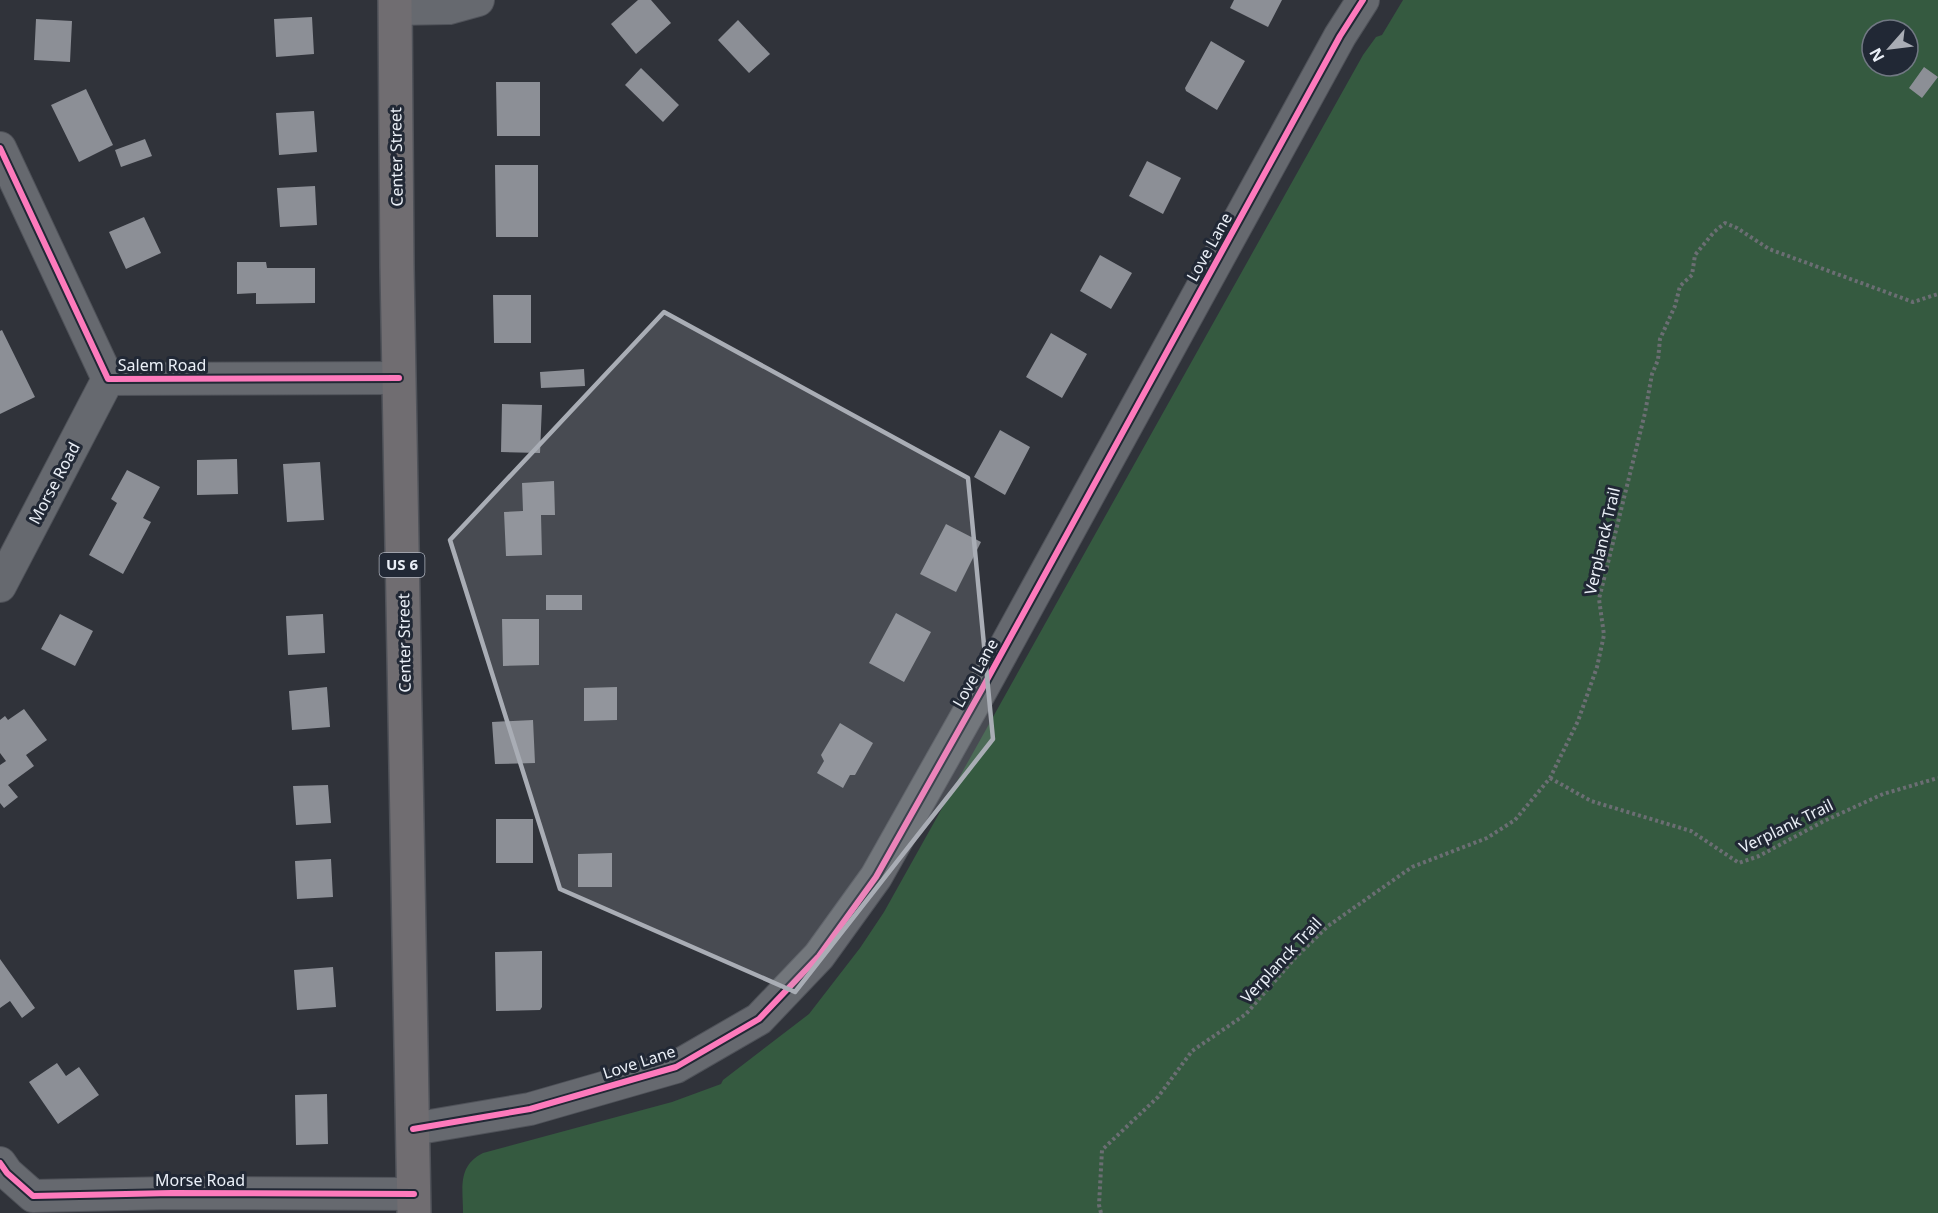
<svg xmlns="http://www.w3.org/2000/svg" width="1938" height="1213" font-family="'Noto Sans',sans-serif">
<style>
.green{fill:#355a40;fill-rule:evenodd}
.building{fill:#8c8f96}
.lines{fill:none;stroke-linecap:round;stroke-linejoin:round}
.minor-casing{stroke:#4f5259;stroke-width:34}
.primary-casing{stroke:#4f5259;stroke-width:36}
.path{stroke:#6b6e73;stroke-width:4;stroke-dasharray:3 3;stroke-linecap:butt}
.minor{stroke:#66696f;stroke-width:32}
.primary{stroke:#706d71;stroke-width:33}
.cycleway-casing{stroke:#212835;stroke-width:10}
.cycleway{stroke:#fd7abc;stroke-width:6}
.marked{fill:#a9adb5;fill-opacity:0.2;stroke:#a9adb5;stroke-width:4.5;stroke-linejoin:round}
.labels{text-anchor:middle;stroke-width:6;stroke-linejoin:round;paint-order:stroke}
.shield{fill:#212835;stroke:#aeb3bd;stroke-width:1.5}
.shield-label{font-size:15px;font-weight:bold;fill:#eaeff7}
.street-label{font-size:16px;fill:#eaeff7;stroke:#212835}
</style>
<rect width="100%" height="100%" fill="#30333a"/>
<path class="green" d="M1403 0H1938V1213H463C463 1188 457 1166 483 1153L672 1102 721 1084 723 1080 809 1014 860 948 884 912 1363 55 1376 37 1382 35ZM1872 30H1908V66H1872Z"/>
<path class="building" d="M638 0H651L671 23 636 54 611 24Z
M1234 0H1282L1268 27 1230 8Z
M312 17 314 54 276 57 274 19Z
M36 19 72 21 70 62 34 60Z
M738 20 770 54 749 73 718 40Z
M1211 41 1245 61 1217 110 1186 91 1185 88Z
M1924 67 1938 77 1922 98 1909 88Z
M641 68 679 105 663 122 625 85Z
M496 82H540V136H497Z
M86 89 113 145 79 162 51 105Z
M314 111 317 152 279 155 276 113Z
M145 139 152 156 121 167 115 150Z
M1147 161 1181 178 1163 214 1129 196Z
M495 165H538V237H496Z
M315 186 317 225 280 227 277 188Z
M144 217 161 253 126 269 109 232Z
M1100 255 1132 273 1111 309 1080 291Z
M237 262H266L267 268H315V303L256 304V293L237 294Z
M493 295H531V343H494Z
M2 330 35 397 0 414V331Z
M1051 333 1087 354 1062 398 1026 377Z
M584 369 585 386 541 388 540 372Z
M502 404 542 405 540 453 501 452Z
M1000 430 1030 447 1005 495 974 477Z
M237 459 238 494 197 495V460Z
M320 462 324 520 287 522 283 464Z
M127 470 160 487 143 518 151 522 123 574 89 555 117 503 111 499Z
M554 481 555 515H541L542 555 506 556 504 512 523 511 522 483Z
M946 524 981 542 956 592 920 574Z
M546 595H582V610H546Z
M896 613 931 632 904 682 869 663Z
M60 614 93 631 75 666 41 649Z
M323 614 325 653 288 655 286 616Z
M502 619H539V665L503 666Z
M327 687 330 727 292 730 289 691Z
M617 687V720L584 721V688Z
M24 709 47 740 26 755 34 766 8 785 18 797 4 808 0 803V765L6 761 0 753V720L5 716 8 720Z
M533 720 535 763 495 764 492 722Z
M840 723 873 743 855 775H850L843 788 817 773 824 761 821 755Z
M328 785 331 823 296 825 293 786Z
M496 819H533V863H496Z
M612 853V887H578V854Z
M331 859 333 897 297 899 295 861Z
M542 951V1007L540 1010 496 1011 495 952Z
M0 959 35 1008 22 1018 10 1001 0 1008Z
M333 967 336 1007 297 1010 294 970Z
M57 1063 66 1076 79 1067 99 1095 58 1124 29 1082Z
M327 1094 328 1144 296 1145 295 1095Z"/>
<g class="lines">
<g class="minor-casing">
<path id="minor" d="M395 9 449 8 478 0
M0 148 108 379 399 378
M0 586 108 379
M413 1129 530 1109 676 1067 759 1019 819 956 876 877 982 689 1340 36 1363 0
M0 1163 7 1173 33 1196 172 1193 414 1194"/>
</g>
<g class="primary-casing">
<path id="primary" d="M395 0 397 267 414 1213"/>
</g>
<path class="path" d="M1550 778 1591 801 1691 831 1739 863 1759 856 1824 821 1883 794 1938 778
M1101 1213 1099 1205 1102 1150 1158 1097 1192 1051 1246 1014 1296 957 1328 926 1412 867 1487 838 1515 820 1550 778 1578 721 1597 667 1604 635 1599 599 1645 413 1652 374 1658 360 1660 339 1675 306 1680 286 1692 275 1695 255 1714 232 1725 223 1737 228 1769 249 1913 302 1938 294"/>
<use href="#minor" class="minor"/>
<use href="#primary" class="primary"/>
<g class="cycleway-casing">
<path id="cycleway" d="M0 148 108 379 399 378
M413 1129 530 1109 676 1067 759 1019 819 956 876 877 982 689 1340 36 1363 0
M0 1163 7 1173 33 1196 172 1193 414 1194"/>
</g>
<use href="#cycleway" class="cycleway"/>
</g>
<path class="marked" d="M664 312 968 478 993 739 795 992 560 889 450 540Z"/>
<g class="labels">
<rect class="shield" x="379.5" y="553" width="45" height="24" rx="4.5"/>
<g class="shield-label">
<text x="402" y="570">US 6</text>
</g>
<g class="street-label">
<text transform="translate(396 157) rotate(-91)" y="6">Center Street</text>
<text transform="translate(1209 247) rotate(-61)" y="6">Love Lane</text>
<text x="162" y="371">Salem Road</text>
<text transform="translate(54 483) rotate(-62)" y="6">Morse Road</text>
<text transform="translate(1602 541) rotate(-77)" y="6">Verplanck Trail</text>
<text transform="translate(404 643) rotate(-91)" y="6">Center Street</text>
<text transform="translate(975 673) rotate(-61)" y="6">Love Lane</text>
<text transform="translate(1786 826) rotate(-26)" y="6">Verplank Trail</text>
<text transform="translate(1281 960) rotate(-47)" y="6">Verplanck Trail</text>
<text transform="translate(639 1062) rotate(-18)" y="6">Love Lane</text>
<text x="200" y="1186">Morse Road</text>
</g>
</g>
<g transform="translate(1890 48) rotate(242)"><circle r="28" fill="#212835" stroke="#717883" stroke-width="1.5"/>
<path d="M0-4.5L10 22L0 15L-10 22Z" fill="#a9adb5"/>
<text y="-9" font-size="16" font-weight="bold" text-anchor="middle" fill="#eaeff7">N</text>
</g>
</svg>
